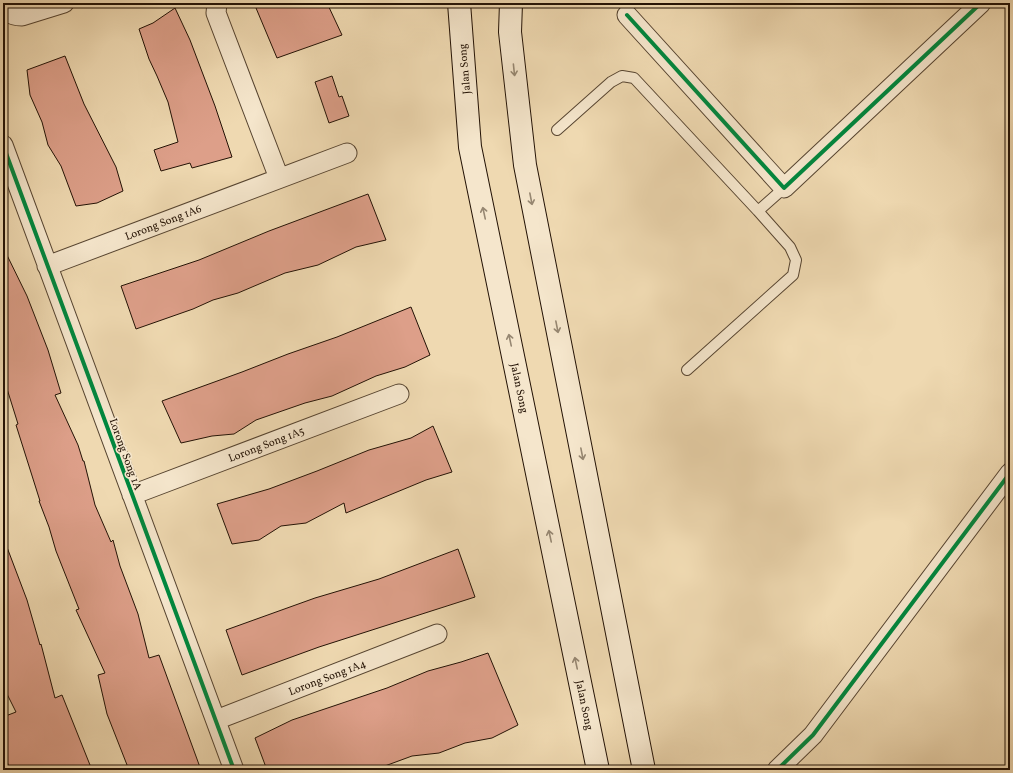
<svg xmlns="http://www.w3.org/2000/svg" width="1013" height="773" font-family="Vollkorn,serif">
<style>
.building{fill:#dd9f89;stroke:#231205}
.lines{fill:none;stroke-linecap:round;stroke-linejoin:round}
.lane-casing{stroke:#564430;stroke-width:12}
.street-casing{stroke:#564430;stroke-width:21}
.secondary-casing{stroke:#231205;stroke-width:24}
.lane{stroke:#f5e6cc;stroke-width:10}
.street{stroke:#f5e6cc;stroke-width:19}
.secondary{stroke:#f5e6cc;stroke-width:22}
.cycleway-casing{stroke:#f5e6cc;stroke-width:6}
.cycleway{stroke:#00873e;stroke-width:4}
.oneway{stroke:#968772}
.labels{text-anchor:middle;stroke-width:3.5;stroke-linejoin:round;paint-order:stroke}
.street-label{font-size:11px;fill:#231205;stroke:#f5e6cc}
</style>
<rect width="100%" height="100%" fill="#efd9b1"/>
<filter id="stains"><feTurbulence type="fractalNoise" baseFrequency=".005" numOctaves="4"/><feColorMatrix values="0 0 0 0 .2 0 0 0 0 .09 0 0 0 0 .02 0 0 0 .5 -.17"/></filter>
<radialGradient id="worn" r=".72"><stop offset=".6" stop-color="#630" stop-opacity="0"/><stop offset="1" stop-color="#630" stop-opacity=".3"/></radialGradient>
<path class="building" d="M265 3H327L342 35 277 58 256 8Z
M175 8 190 40 215 106 232 157 192 168 190 163 161 171 154 150 178 142 168 102 157 76 149 59 139 29 153 23Z
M65 56 84 104 116 167 123 191 97 203 76 206 61 166 48 145 42 122 30 95 27 70Z
M332 76 339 97 342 96 349 116 329 123 315 82Z
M368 194 386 240 356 247 318 265 285 273 238 293 213 300 193 309 136 329 121 286 199 260 269 231Z
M3 247 27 296 48 350 61 393 55 395 78 445 83 461H84L95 505 111 542 113 540 120 566 138 614 149 658 159 655 201 770H129L107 714 98 675 105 673 76 610 79 609 56 551 49 527 39 501H40L16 425 18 424 3 376Z
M411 307 430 355 405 367 376 376 332 396 305 403 256 420 234 434 212 436 181 443 162 401 242 372 288 354 337 337Z
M433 426 452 472 426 480 346 513 344 503 306 523 281 526 259 540 232 544 217 504 269 489 317 471 369 450 411 438Z
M3 542H5L27 600 40 645 41 644 55 698 62 695 92 770H10L3 750V717L16 712 3 686Z
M458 549 475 597 319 647 242 675 226 630 315 598 379 579Z
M488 653 518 725 492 738 465 743 439 753 412 756 374 770H267L255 738 292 720 387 688 428 671 461 662Z"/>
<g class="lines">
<g class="lane-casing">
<path id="lane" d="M557 130 611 82 622 76 634 78 758 211 790 247 796 260 793 275 687 370
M758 211 784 188"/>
</g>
<g class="street-casing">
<path id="street" d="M217 3 216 13 279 178
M3 9C9 14 14 16 22 16L64 3
M627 15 784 188 981 3
M3 145 234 770
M47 266 347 153
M132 495 399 394
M216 720 437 634
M777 770 813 735 1010 473"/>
</g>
<g class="secondary-casing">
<path id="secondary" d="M459 3 470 147 598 770
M511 3 510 32 525 165 644 770"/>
</g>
<use href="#lane" class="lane"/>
<use href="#street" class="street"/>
<use href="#secondary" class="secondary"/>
<g class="cycleway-casing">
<path id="cycleway" d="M627 15 784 188 981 3
M3 145 234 770
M777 770 813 735 1010 473"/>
</g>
<use href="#cycleway" class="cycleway"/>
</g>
<defs><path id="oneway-shaft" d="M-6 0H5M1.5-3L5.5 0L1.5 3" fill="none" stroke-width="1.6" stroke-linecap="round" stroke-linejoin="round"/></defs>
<g class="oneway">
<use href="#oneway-shaft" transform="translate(514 70) rotate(84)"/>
<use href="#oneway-shaft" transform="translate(531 199) rotate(79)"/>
<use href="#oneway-shaft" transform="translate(484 213) rotate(-102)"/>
<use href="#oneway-shaft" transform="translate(557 327) rotate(79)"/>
<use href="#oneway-shaft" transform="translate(510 340) rotate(-102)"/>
<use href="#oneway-shaft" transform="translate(582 454) rotate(79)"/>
<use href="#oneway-shaft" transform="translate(550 536) rotate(-102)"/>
<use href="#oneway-shaft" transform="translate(576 663) rotate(-102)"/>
</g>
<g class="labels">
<g class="street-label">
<text transform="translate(464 69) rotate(-95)" y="4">Jalan Song</text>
<text transform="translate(163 222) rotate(-21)" y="4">Lorong Song 1A6</text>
<text transform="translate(520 388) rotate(78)" y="4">Jalan Song</text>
<text transform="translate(266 444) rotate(-21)" y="4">Lorong Song 1A5</text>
<text transform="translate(126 454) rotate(70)" y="4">Lorong Song 1A</text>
<text transform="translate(327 677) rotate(-21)" y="4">Lorong Song 1A4</text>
<text transform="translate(585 705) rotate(78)" y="4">Jalan Song</text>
</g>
</g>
<rect width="1013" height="773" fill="none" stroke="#efd9b1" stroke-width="16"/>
<rect x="4" y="4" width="1005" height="765" fill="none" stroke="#231205" stroke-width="2"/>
<rect x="8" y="8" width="997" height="757" fill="none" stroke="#231205"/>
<rect width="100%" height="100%" filter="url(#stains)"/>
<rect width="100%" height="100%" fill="url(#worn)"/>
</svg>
